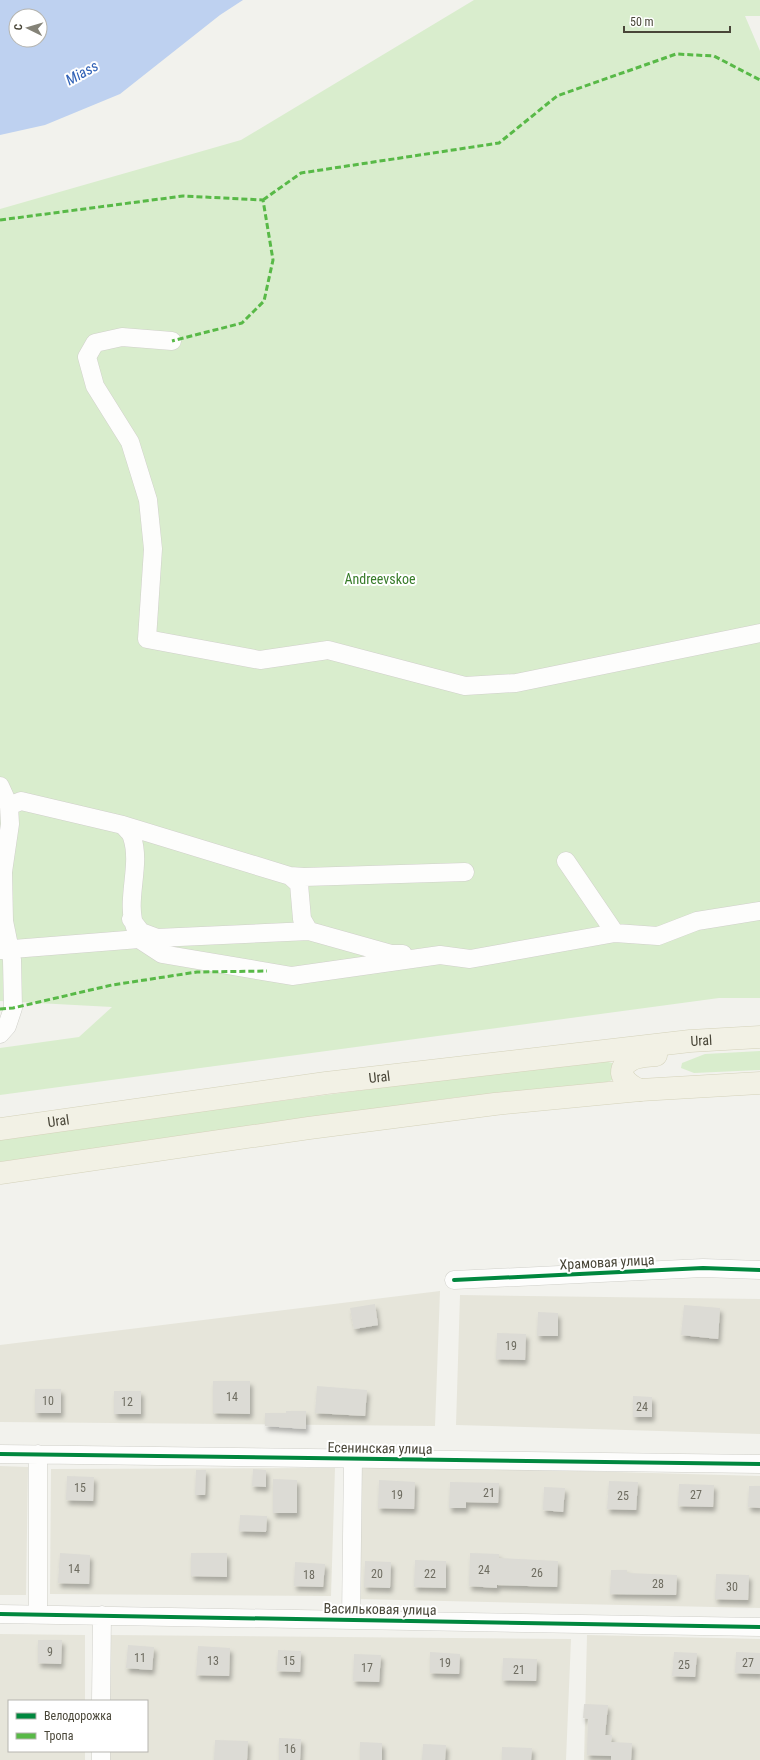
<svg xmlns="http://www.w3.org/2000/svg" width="760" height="1760" font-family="'Roboto Condensed',sans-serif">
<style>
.residential{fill:#e6e5da}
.green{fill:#d9edcd}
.water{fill:#bed1f0;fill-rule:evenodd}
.building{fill:#dcdbd5;filter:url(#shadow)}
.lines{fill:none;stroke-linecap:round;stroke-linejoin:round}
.minor-casing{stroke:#d0d0ca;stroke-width:19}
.major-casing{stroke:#d4d2ba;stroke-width:23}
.minor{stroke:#fdfdfc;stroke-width:18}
.major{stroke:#f2f1e5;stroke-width:22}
.quiet{stroke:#58b947;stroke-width:3;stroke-dasharray:6 3;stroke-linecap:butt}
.cycleway-casing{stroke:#fff;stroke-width:6}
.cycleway{stroke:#00873e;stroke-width:4}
.labels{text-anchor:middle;stroke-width:4;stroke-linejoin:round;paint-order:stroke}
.number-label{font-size:12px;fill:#6e6c60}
.park-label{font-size:14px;fill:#387c2a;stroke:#fff}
.street-label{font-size:14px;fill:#494638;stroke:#fff}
.water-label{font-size:15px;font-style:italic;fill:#3061b6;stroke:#fff}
</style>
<defs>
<filter id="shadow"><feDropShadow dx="2.5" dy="4.5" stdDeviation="2" flood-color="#0004"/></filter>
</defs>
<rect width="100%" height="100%" fill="#f2f2ed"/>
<path class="residential" d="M440 1291 435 1426 0 1422V1345Z
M460 1295 760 1299V1434L456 1425Z
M360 1465 760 1476V1608L356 1599Z
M0 1466 28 1467 26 1595H0Z
M335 1468 331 1596 50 1594 51 1469Z
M0 1634 85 1635V1701H9V1751H85V1760H0Z
M110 1635 571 1639 566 1760H109V1751H147V1701H110Z
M587 1635 760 1639V1760H584Z"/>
<path class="green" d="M474 0H760V16H745L760 51V998H719L0 1095V1048L79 1037 112 1007 0 1001V209L241 140Z
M760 1051V1070L694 1073 681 1068 682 1063 705 1054Z
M599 1059 615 1064V1079L599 1085 459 1097 0 1162V1138Z"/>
<path class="water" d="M0 0H243L220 15 120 94 45 125 0 135ZM16 16H40V40H16Z"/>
<path class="building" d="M375 1304 378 1325 354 1329 350 1308Z
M684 1305 720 1308 718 1339 681 1335Z
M538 1312 558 1313V1336H537Z
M497 1333 526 1334 525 1360 496 1359Z
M213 1381H250V1414L213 1413Z
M317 1386 367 1390 365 1416 315 1413Z
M35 1389H61V1413H35Z
M114 1391H141V1414H114Z
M633 1396 652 1397V1417H633Z
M286 1411H306V1429L265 1426V1413H286Z
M253 1469 266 1470V1487L252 1486Z
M196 1470H206L205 1495H195Z
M67 1476 94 1477 93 1501 66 1500Z
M273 1479 297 1480V1513H273Z
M379 1480 415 1482 414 1509 378 1508Z
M609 1481 638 1482 636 1510 607 1509Z
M450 1482 499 1483 498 1503 466 1502V1508H449Z
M679 1484 714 1485 713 1507 678 1506Z
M749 1486H760V1508L748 1507Z
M544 1487 565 1488 563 1512 543 1510Z
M240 1515 267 1516 266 1532 239 1531Z
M60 1553 90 1555 89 1584 58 1583Z
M191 1553H227V1577L191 1576Z
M470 1553 499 1554V1558L558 1561 557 1587 497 1585V1588L469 1586Z
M415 1560 446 1561V1588L414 1587Z
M365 1561 391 1562 390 1588 364 1587Z
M295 1562 325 1564 323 1587 294 1586Z
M611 1570H627V1573L677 1575 676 1595 610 1594Z
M716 1574 749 1575 748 1600 715 1599Z
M38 1640H62L61 1664 38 1663Z
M128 1645 154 1647 152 1670 126 1668Z
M198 1646 230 1648 229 1676 196 1675Z
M278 1650 301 1651 300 1672 277 1671Z
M430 1652 460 1654 459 1674 430 1673Z
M674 1652 697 1653 695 1677 672 1676Z
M736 1652 760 1653V1674L735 1673Z
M354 1654 381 1655 379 1682 353 1681Z
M503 1658 537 1659 536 1681 502 1680Z
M584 1704 608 1705 605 1735H612L611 1742 632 1743 631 1760H611V1756L587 1755 588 1719 583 1718Z
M279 1738 301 1739 300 1760H279Z
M215 1740 248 1741 247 1760H214Z
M360 1742 382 1743V1760H360Z
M423 1744 446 1745 445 1760H422Z
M502 1747 532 1748 531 1760H502Z"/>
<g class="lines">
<g class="minor-casing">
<path id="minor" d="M172 341 122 337 95 343 87 357 95 386 130 442 148 500 153 549 147 639 260 660 328 650 465 686 516 683 760 633
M0 786 9 806 10 824 3 872 4 921 12 960 13 1008 7 1026 0 1034
M9 806 21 801 123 825 290 876 304 877
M123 825C126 829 131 833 132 837 142 867 124 901 136 930
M566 861 615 933
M290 876 299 884 302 919 309 931
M299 884 304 877 465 872
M131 919 141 932 157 938 309 931 391 954H403
M0 950 139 939 162 954 292 976 440 955 470 959 615 933 658 936 697 921 760 911
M454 1280 703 1268 760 1270
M0 1454 760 1464
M0 1614 760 1627
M38 1614V1454
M351 1619 353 1458
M101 1701 102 1615
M101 1760V1751"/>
</g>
<g class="major-casing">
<g id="major">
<path d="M640 1090C627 1085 612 1071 631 1060 637 1056 648 1056 656 1055"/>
<path id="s1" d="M0 1129 326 1083 690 1041 760 1037"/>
<path d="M0 1173 309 1128 495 1104 640 1090 760 1083"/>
</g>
</g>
<use href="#minor" class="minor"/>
<use href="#major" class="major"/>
<path class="quiet" d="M263 200 301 173 499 143 557 96 676 54 714 56 760 80
M0 220 183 196 263 200 273 260 264 301 242 323 172 341
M0 1009 13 1008 112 985 197 972 267 971"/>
<g class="cycleway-casing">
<path id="cycleway" d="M454 1280 703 1268 760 1270
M0 1454 760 1464
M0 1614 760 1627"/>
</g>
<use href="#cycleway" class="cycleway"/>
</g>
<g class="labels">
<g class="number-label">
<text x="511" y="1350">19</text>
<text x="232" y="1401">14</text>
<text x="48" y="1405">10</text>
<text x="127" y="1406">12</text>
<text x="642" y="1411">24</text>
<text x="80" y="1492">15</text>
<text x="489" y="1497">21</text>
<text x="397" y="1499">19</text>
<text x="696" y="1499">27</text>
<text x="623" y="1500">25</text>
<text x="74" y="1573">14</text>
<text x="484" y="1574">24</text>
<text x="537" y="1577">26</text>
<text x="377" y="1578">20</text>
<text x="430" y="1578">22</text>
<text x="309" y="1579">18</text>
<text x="658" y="1588">28</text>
<text x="732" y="1591">30</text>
<text x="50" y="1656">9</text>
<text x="140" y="1662">11</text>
<text x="213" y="1665">13</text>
<text x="289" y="1665">15</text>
<text x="445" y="1667">19</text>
<text x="748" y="1667">27</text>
<text x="684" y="1669">25</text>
<text x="367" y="1672">17</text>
<text x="519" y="1674">21</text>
<text x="290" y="1753">16</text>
</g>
<g class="park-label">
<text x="380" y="584">Andreevskoe</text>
</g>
<g class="street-label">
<text dy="5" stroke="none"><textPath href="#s1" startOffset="707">Ural</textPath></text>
<text dy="5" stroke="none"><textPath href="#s1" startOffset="383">Ural</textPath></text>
<text dy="5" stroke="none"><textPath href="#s1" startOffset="59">Ural</textPath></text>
<text transform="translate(607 1262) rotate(-3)" y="5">Храмовая улица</text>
<text transform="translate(380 1448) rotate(1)" y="5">Есенинская улица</text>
<text transform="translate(380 1609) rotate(1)" y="5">Васильковая улица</text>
</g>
<g class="water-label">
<text transform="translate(82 73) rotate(-29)" y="5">Miass</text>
</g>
</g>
<rect x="8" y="1700" width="140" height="52" fill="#ffffff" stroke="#b6b5af"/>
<rect x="16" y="1713" width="20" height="6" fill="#00873e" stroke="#b6b5af"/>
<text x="44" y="1720" font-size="12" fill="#494638">Велодорожка</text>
<rect x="16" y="1733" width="20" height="6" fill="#58b947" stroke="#b6b5af"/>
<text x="44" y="1740" font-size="12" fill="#494638">Тропа</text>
<g transform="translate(28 28) rotate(275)"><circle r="19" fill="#ffffff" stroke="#b6b5af"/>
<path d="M0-3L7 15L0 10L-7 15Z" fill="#848277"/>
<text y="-6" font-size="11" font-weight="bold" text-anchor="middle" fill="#494638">С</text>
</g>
<path d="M624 26v6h106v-6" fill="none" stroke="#494638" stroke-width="2"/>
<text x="630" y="26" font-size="12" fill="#494638" stroke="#ffffff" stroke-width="3" paint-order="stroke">50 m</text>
</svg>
